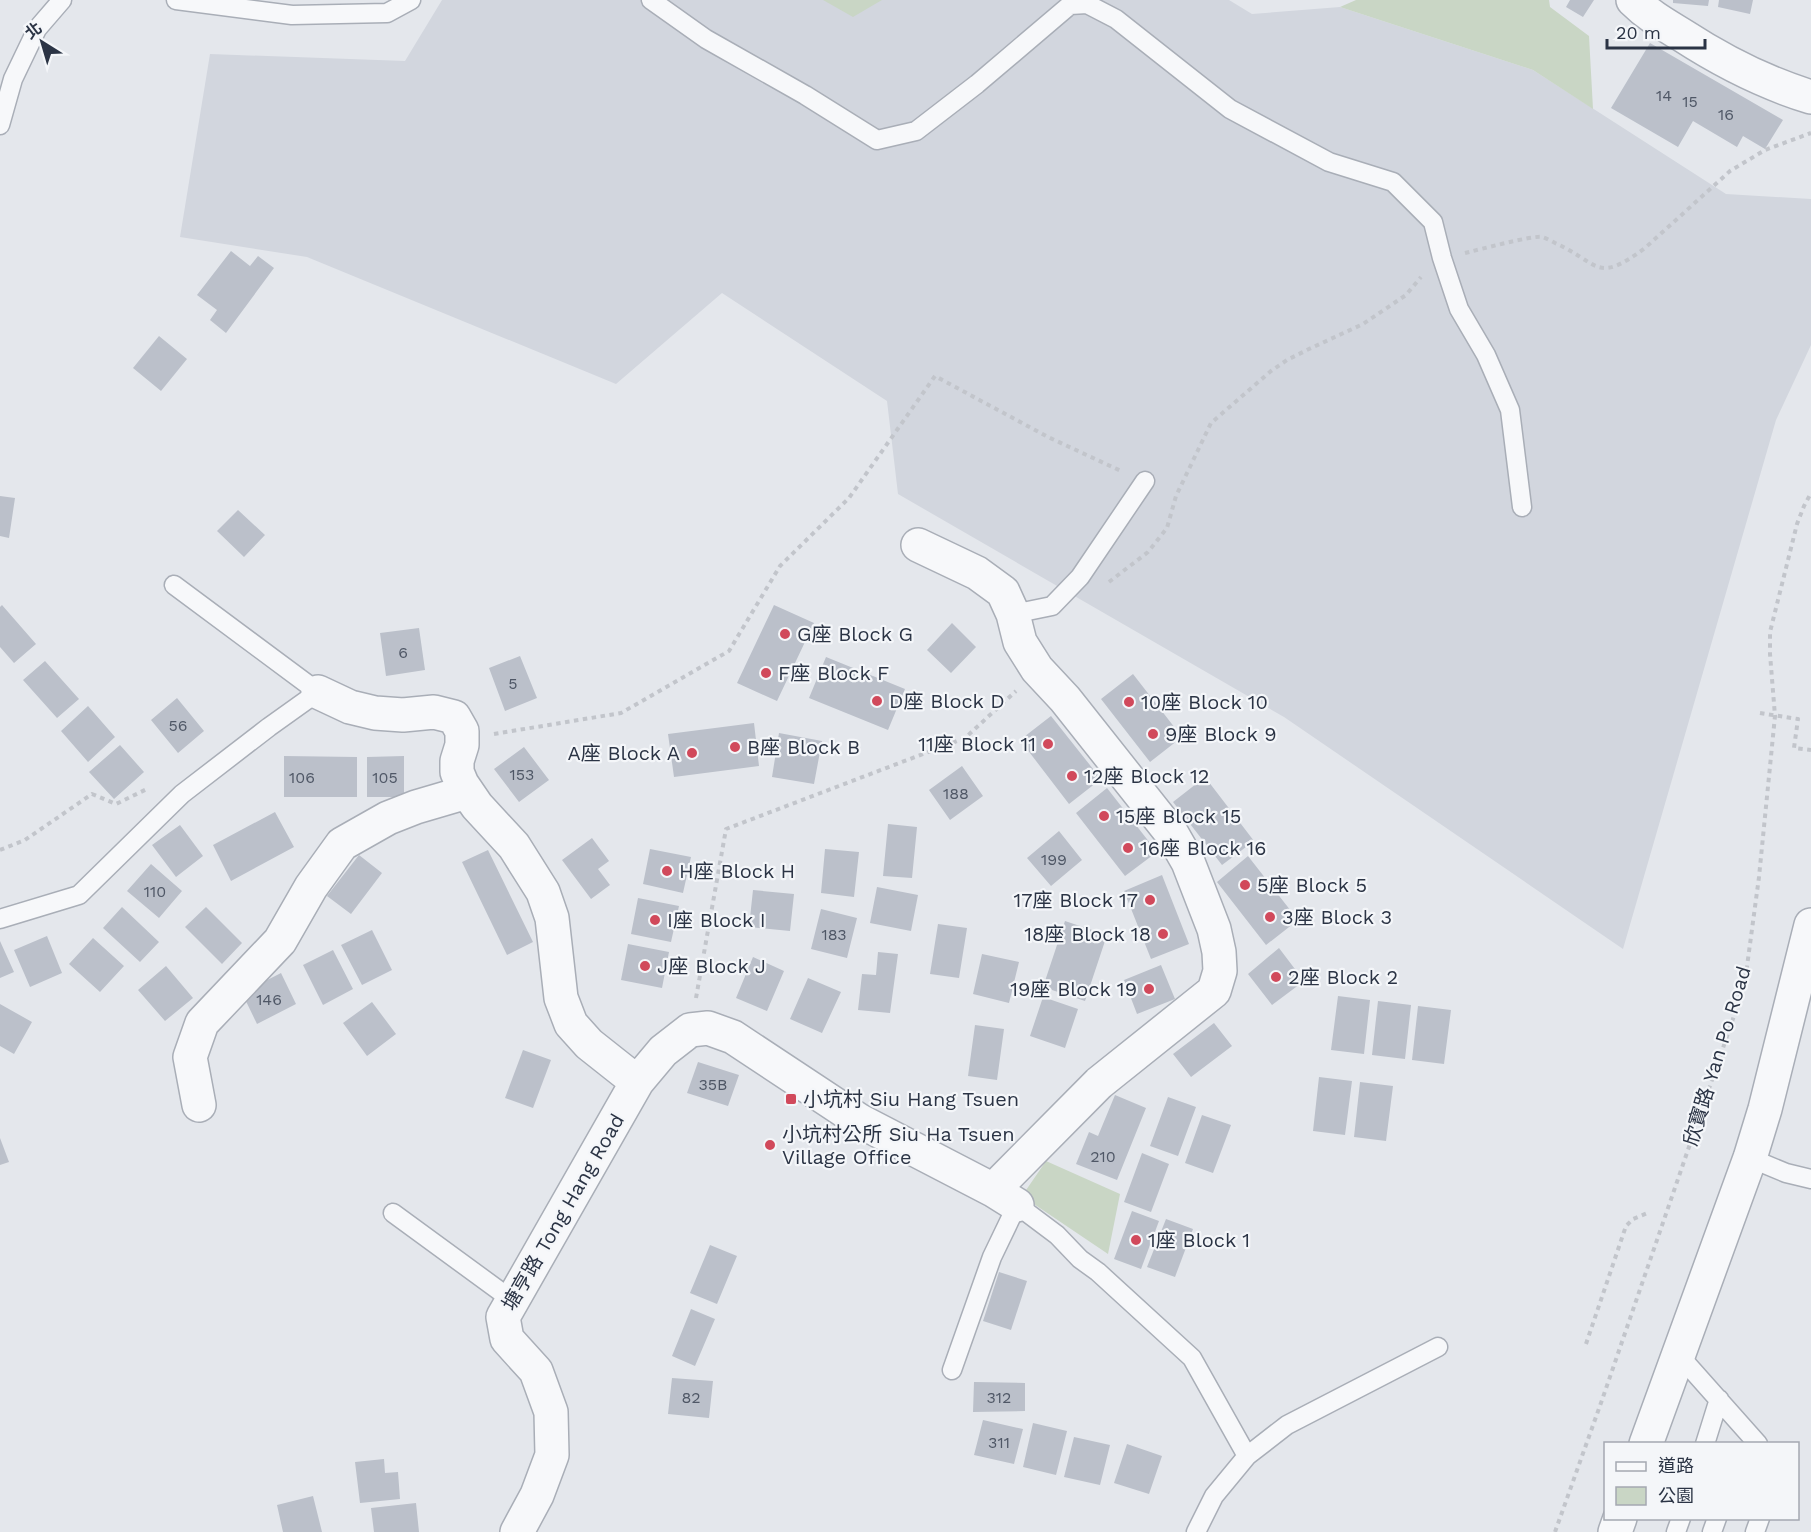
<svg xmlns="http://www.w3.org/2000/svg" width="1811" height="1532" font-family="'Work Sans','Noto Sans TC',sans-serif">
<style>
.built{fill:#d2d6de}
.green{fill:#c9d6c5}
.building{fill:#bbc0ca}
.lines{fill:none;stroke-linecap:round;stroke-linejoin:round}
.service-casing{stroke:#a9aeb7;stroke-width:21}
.minor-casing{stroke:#a9aeb7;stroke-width:36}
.tertiary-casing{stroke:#a9aeb7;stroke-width:36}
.path{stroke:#c2c5cb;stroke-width:4;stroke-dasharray:4.5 4.5;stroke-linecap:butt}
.service{stroke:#f7f8fa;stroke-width:18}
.minor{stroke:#f7f8fa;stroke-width:33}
.tertiary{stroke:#f7f8fa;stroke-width:33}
.poi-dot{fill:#d1495b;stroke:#f4f6f9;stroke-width:2}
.labels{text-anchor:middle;stroke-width:4.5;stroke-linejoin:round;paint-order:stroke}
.number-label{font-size:16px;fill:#4f5766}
.poi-label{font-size:20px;fill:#2b3445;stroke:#f4f6f9;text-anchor:start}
.street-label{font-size:20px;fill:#2b3445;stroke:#f4f6f9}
</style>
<rect width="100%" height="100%" fill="#e4e7ec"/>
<path class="built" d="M442 0H1229L1252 14 1340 7 1533 70 1726 194 1811 199V345L1776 420 1623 949 1284 717 898 494 887 401 722 293 616 384 307 257 180 237 210 54 405 61Z"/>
<path class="green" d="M823 0H882L853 17Z
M1356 0H1549L1550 7 1589 36 1593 109 1533 70 1340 7Z
M1046 1161 1120 1194 1108 1254 1022 1196Z"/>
<path class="building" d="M1570 0H1594L1583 17 1566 7Z
M1673 0H1709L1708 6 1673 3Z
M1719 0H1753L1750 14 1718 7Z
M1650 43 1783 120 1765 149 1743 136 1737 147 1693 121 1678 147 1611 108Z
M231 251 250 266 258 256 274 268 226 333 210 320 217 310 197 295Z
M159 336 187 359 161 391 133 368Z
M0 496 15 498 9 538 0 536Z
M238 510 265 535 244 557 217 531Z
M2 605 36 644 14 663 0 647V607Z
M774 605 814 623 777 701 737 683Z
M952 623 976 647 951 673 927 650Z
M419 628 425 670 386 676 380 633Z
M520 656 537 698 505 711 489 668Z
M826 657 905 689 888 730 809 698Z
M45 661 79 699 57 718 23 680Z
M1133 674 1182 737 1150 762 1101 699Z
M177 698 204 731 178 753 151 720Z
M88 706 115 737 88 762 61 731Z
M1051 716 1101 779 1069 804 1020 740Z
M754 723 759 766 674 777 668 734Z
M779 733 822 741 814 784 772 777Z
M120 745 144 772 114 799 89 772Z
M524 747 549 780 519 802 494 769Z
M284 756 357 757V797H284Z
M404 756V797H367V757Z
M962 766 983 796 950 820 929 790Z
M1205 777 1254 841 1222 865 1173 802Z
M1107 788 1157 852 1125 876 1076 813Z
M275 812 294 847 231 881 213 845Z
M888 824 917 827 912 878 883 876Z
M180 825 203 856 176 877 152 845Z
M1059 831 1082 860 1051 886 1027 858Z
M592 838 609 861 598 869 610 885 591 899 562 860Z
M650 849 691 857 683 893 643 884Z
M825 849 859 852 854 897 821 893Z
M488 850 533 942 507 955 462 862Z
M359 855 382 873 351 914 327 896Z
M1248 856 1298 920 1266 945 1217 882Z
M151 864 182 891 159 918 127 891Z
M1162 875 1189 944 1151 959 1124 891Z
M877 887 918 895 911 931 870 923Z
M753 890 794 894 790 931 749 927Z
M638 898 679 906 671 942 631 934Z
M122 907 159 942 140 962 103 928Z
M206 907 242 943 222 964 185 927Z
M821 909 857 918 847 958 811 949Z
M1065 921 1107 935 1085 1001 1043 987Z
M938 924 967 928 959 978 930 974Z
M372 930 392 970 362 985 341 945Z
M47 936 62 973 30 987 14 950Z
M93 938 124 966 100 992 69 964Z
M0 941 14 972 0 978Z
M628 944 669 952 662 988 621 980Z
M1279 948 1304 981 1272 1005 1248 974Z
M333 950 353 989 323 1005 303 965Z
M878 952 898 954 890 1013 858 1010 862 974 876 975Z
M982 954 1019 962 1009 1003 973 994Z
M753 957 784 971 767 1011 736 998Z
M1161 965 1175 999 1137 1014 1124 980Z
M166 966 193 998 165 1021 138 990Z
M281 973 296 1004 257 1024 242 993Z
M808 978 841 992 822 1033 790 1019Z
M1338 996 1370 1000 1364 1054 1331 1050Z
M1043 997 1078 1009 1065 1048 1030 1036Z
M1378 1001 1411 1005 1405 1059 1372 1055Z
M372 1002 396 1034 367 1056 343 1023Z
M0 1004 32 1022 14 1054 0 1046Z
M1418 1006 1451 1010 1444 1064 1412 1060Z
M1214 1023 1232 1046 1191 1077 1173 1054Z
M975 1025 1004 1029 997 1080 968 1076Z
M523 1050 551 1060 533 1108 505 1098Z
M698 1062 739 1075 728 1106 687 1093Z
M1319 1077 1352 1081 1345 1135 1313 1131Z
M1360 1082 1393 1086 1386 1141 1354 1137Z
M1115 1095 1146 1108 1117 1180 1076 1164 1089 1132 1098 1136Z
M1168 1097 1196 1107 1178 1156 1150 1146Z
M1202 1115 1231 1125 1213 1173 1185 1163Z
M0 1138 9 1162 0 1165Z
M1142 1153 1169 1164 1151 1212 1124 1202Z
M1132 1211 1159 1221 1141 1269 1114 1259Z
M1166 1219 1193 1229 1175 1277 1147 1267Z
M710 1245 737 1256 717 1304 690 1293Z
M999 1272 1027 1281 1011 1330 983 1321Z
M691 1309 715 1319 695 1366 672 1356Z
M672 1378 713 1381 709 1418 668 1414Z
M974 1382 1025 1383V1411L973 1412Z
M983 1420 1023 1429 1014 1464 974 1455Z
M1033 1423 1067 1431 1056 1475 1023 1467Z
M1074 1437 1110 1445 1100 1485 1064 1477Z
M1127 1444 1162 1456 1149 1494 1114 1483Z
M384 1459 385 1473 398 1472 400 1499 360 1503 355 1462Z
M313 1496 322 1532H283L277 1505Z
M416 1503 419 1532H374L371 1508Z"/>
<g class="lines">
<g class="service-casing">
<path id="service" d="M176 0 292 15 387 13 411 0
M651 0 706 39 805 95 877 140 916 131 977 84 1070 5 1087 4 1116 19 1230 109 1329 162 1393 182 1433 222 1442 258 1459 309 1486 355 1510 410 1522 507
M0 125 13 79 37 29 62 0
M1013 614 1052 606 1080 577 1145 481
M0 919 79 895 182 794 269 727 318 692 174 585
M1750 1158 1786 1173 1811 1179
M393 1213 512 1300
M1678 1354 1758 1444
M952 1370 992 1257 1017 1205 1057 1235 1080 1259 1098 1272 1192 1358 1247 1456
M1705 1444 1719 1399
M1196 1532 1214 1496 1247 1456 1287 1425 1438 1347
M1676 1532 1681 1518
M1712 1532 1717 1518
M1755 1532 1760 1518"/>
</g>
<g class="minor-casing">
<path id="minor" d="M1633 0C1648 15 1664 24 1682 35 1722 61 1765 83 1811 97
M918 545 977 573 1003 592 1013 614 1020 642 1037 669 1065 699 1172 834 1188 862 1214 929 1219 952 1220 971 1214 991 1099 1083 993 1190
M318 692 350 707 375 713 403 715 434 712 454 717 462 731V745L457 761V772L462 784 477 806 514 846 543 892 552 918 561 998 571 1024 589 1044 637 1082
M199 1105 190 1057 202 1023 280 941 311 887 342 844 388 818 416 807 467 792
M517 1532 537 1495 552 1455 551 1412 536 1371 507 1339 503 1317 637 1082 663 1051 690 1030 708 1028 733 1037 860 1121 993 1190 1017 1205"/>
</g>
<g class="tertiary-casing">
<path id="tertiary" d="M1646 1444 1750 1158 1765 1109 1811 925
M1615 1532 1620 1518"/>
</g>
<path class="path" d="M1465 253C1478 250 1533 235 1542 237 1546 238 1551 241 1555 243 1600 263 1595 285 1645 248L1730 171 1765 150 1811 133
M1109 582 1148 552 1167 528 1176 496 1211 423 1271 371 1287 360 1309 349 1363 324 1406 295 1421 277
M1760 713 1798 719 1794 748 1811 750
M494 734 621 713 729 651 780 566 849 498 935 376 1048 437 1121 471
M0 850 25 840 92 794 116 804 149 788
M696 998 726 829 965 738 1016 691
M1586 1344 1626 1226 1633 1219 1650 1212
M1555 1532 1602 1400 1723 1048 1736 1010 1746 974 1759 877 1775 716 1770 654V632L1797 524 1804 506 1811 493"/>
<use href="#service" class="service"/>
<use href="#minor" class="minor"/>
<use href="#tertiary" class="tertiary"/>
</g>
<g class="poi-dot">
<circle cx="785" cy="634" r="6"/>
<circle cx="766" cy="673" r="6"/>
<circle cx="877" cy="701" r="6"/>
<circle cx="1129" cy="702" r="6"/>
<circle cx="1153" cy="734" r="6"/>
<circle cx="1048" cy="744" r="6"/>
<circle cx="735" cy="747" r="6"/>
<circle cx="692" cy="753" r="6"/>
<circle cx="1072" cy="776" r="6"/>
<circle cx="1104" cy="816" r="6"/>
<circle cx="1128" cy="848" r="6"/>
<circle cx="667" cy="871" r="6"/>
<circle cx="1245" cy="885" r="6"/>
<circle cx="1150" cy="900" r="6"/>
<circle cx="1270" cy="917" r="6"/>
<circle cx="655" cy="920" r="6"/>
<circle cx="1163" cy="934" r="6"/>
<circle cx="645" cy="966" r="6"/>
<circle cx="1276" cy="977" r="6"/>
<circle cx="1149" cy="989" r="6"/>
<rect x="785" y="1093" width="12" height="12" rx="3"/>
<circle cx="770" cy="1145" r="6"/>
<circle cx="1136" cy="1240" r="6"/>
</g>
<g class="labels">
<g class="number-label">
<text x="1664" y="101">14</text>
<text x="1690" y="107">15</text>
<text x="1726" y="120">16</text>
<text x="403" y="658">6</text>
<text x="513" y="689">5</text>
<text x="178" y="731">56</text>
<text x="522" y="780">153</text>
<text x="302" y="783">106</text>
<text x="385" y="783">105</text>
<text x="956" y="799">188</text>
<text x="1054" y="865">199</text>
<text x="155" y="897">110</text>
<text x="834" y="940">183</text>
<text x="269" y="1005">146</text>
<text x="713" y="1090">35B</text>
<text x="1103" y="1162">210</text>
<text x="691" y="1403">82</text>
<text x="999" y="1403">312</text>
<text x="999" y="1448">311</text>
</g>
<g class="poi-label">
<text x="797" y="641">G座 Block G</text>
<text x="778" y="680">F座 Block F</text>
<text x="889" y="708">D座 Block D</text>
<text x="1141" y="709">10座 Block 10</text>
<text x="1165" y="741">9座 Block 9</text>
<text x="1036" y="751" text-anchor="end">11座 Block 11</text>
<text x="747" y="754">B座 Block B</text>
<text x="680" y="760" text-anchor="end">A座 Block A</text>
<text x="1084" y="783">12座 Block 12</text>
<text x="1116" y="823">15座 Block 15</text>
<text x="1140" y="855">16座 Block 16</text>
<text x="679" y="878">H座 Block H</text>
<text x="1257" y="892">5座 Block 5</text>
<text x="1138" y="907" text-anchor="end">17座 Block 17</text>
<text x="1282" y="924">3座 Block 3</text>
<text x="667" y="927">I座 Block I</text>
<text x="1151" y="941" text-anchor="end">18座 Block 18</text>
<text x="657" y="973">J座 Block J</text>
<text x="1288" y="984">2座 Block 2</text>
<text x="1137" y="996" text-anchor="end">19座 Block 19</text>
<text x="803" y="1106">小坑村 Siu Hang Tsuen</text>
<text x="782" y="1141">小坑村公所 Siu Ha Tsuen<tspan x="782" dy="23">Village Office</tspan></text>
<text x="1148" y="1247">1座 Block 1</text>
</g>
<g class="street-label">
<text transform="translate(1717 1056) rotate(-73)" y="7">欣寶路 Yan Po Road</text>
<text transform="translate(563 1212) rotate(-60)" y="7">塘亨路 Tong Hang Road</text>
</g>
</g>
<rect x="1604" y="1442" width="195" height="78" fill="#f4f6f9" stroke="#a4a8b1" stroke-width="1.5"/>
<rect x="1616" y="1462" width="30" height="9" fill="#f7f8fa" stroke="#a4a8b1" stroke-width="1.5"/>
<text x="1658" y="1472" font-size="18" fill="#2b3445">道路</text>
<rect x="1616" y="1487" width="30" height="18" fill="#c9d6c5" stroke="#a4a8b1" stroke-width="1.5"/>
<text x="1658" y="1502" font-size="18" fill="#2b3445">公園</text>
<g transform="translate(42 42) rotate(323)" stroke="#f4f6f9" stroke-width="4.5" paint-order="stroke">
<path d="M0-4.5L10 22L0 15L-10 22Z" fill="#2b3445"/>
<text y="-9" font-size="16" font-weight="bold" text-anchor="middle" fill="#2b3445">北</text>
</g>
<path d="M1607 39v9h98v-9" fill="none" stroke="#2b3445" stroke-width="3"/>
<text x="1616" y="39" font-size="18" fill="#2b3445" stroke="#f4f6f9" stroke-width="4.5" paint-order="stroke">20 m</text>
</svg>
